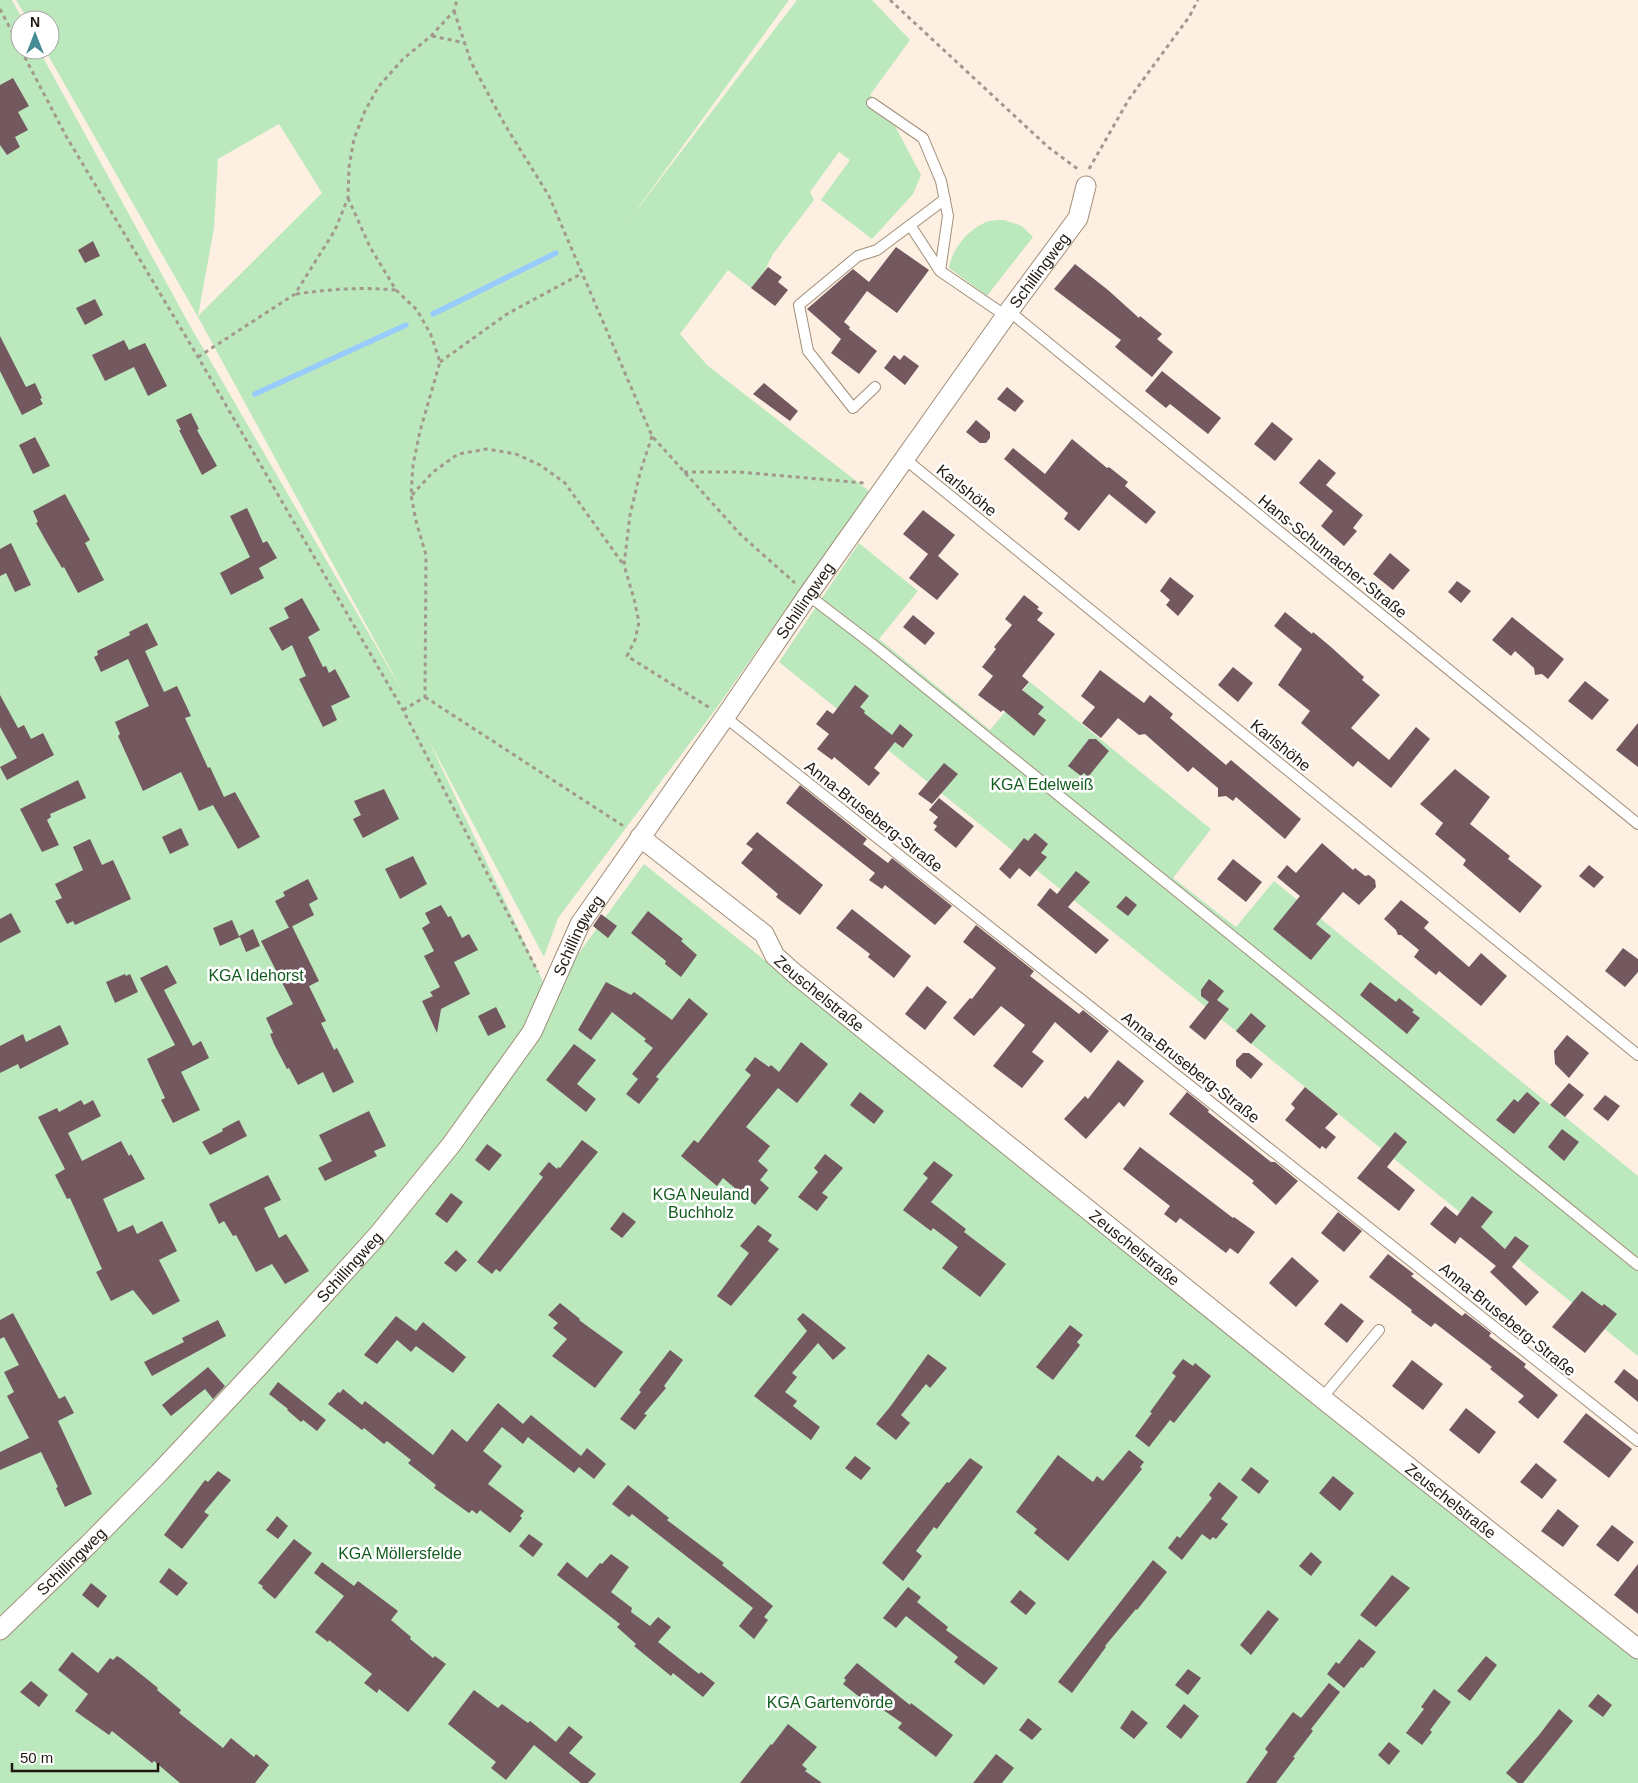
<svg xmlns="http://www.w3.org/2000/svg" width="1638" height="1783" font-family="Arial,sans-serif">
<style>
.green{fill:#bbe8bc;fill-rule:evenodd}
.lines{fill:none;stroke-linecap:round;stroke-linejoin:round}
.stream{stroke:#98ccfd;stroke-width:5.5}
.building{fill:#745860}
.service-casing{stroke:#a18e78;stroke-width:12}
.minor-casing{stroke:#a18e78;stroke-width:21}
.path{stroke:#a2988c;stroke-width:3;stroke-dasharray:4 4;stroke-linecap:butt}
.service{stroke:#fff;stroke-width:10}
.minor{stroke:#fff;stroke-width:19}
.labels{text-anchor:middle;stroke-width:5;stroke-linejoin:round;paint-order:stroke}
.street-label{font-size:16px;fill:#201911;stroke:#fff}
.park-label{font-size:16px;fill:#125c1e;stroke:#fff}
</style>
<rect width="100%" height="100%" fill="#fdf0e2"/>
<path class="green" d="M0 0H12L23 20H20V50H39L189 324 404 694 198 317 45 50H50V20H28L16 0H789L629 220 797 0H872L910 40 870 95 879 101 873 111 895 126 921 175 913 194 872 239 821 200 850 160 839 152 810 192 814 200 773 254 764 272 751 288 728 270 680 334 707 365 869 491 718 706 558 918 544 957 427 737 549 994 644 864 1326 1407 1638 1658V1783H0ZM279 124 322 193 198 316 214 228 218 159Z
M1004 220 1022 226 1033 237 987 296 949 268C952 249 967 231 984 223 989 220 998 220 1004 220Z
M859 543 918 591 879 639 990 730 1030 682 1211 829 1173 878 1236 927 1274 881 1638 1176V1356L779 662Z"/>
<g class="lines">
<path class="stream" d="M433 314 556 253
M255 394 406 325"/>
</g>
<path class="building" d="M13 78 29 106 18 112 28 130 15 137 20 147 7 155 0 145V85Z
M93 241 100 256 85 263 78 250Z
M896 247 929 270 897 313 867 291 844 322 850 327 849 329 877 351 859 374 831 353 841 339 807 309 853 269 869 282Z
M1075 264 1108 290 1139 318 1140 316 1162 334 1157 339 1173 352 1152 377 1115 347 1121 340 1054 289Z
M768 267 782 277 778 282 788 290 775 306 751 288Z
M95 299 103 315 85 325 76 308Z
M0 336 26 387 35 383 42 398 40 399 43 404 22 415 0 371Z
M124 340 129 350 145 343 167 386 148 396 134 367 105 381 92 355Z
M894 355 900 360 904 355 919 366 905 385 884 368Z
M1162 371 1221 418 1208 434 1170 404 1166 408 1145 391Z
M764 383 798 411 790 421 753 394Z
M1007 387 1024 401 1015 412 997 399Z
M191 413 199 429 197 430 217 466 202 475 179 430H181L176 420Z
M976 420 990 432V438L986 443H980L966 432Z
M1272 422 1293 439 1275 461 1254 444Z
M35 437 50 466 33 474 19 445Z
M1072 439 1107 468 1109 467 1128 482 1125 486 1156 512 1146 524 1109 494 1079 531 1064 519 1068 513 1004 459 1013 448 1045 474Z
M1319 459 1336 473 1326 485 1363 515 1353 528 1357 531 1344 546 1321 526 1333 511 1299 483Z
M65 494 90 540 85 543 104 580 78 593 64 567 62 568 46 541 36 523 38 522 33 511Z
M247 508 263 543 267 541 277 558 259 568 264 578 231 595 220 573 250 557 230 516Z
M923 510 955 535 938 556 959 574 937 600 909 578 928 554 903 534Z
M11 543 31 585 15 592 6 573 0 576V549Z
M1390 553 1410 570 1393 590 1373 574Z
M1170 577 1194 596 1178 616 1166 605 1170 600 1160 591Z
M1457 581 1471 591 1461 603 1448 592Z
M1024 595 1039 607 1037 609 1043 613 1037 620 1055 634 1022 676 1029 682 1022 690 1044 707 1038 714 1046 720 1034 736 1003 710 1001 712 978 695 993 676 982 667 996 649 994 647 1012 625 1005 619Z
M302 598 320 630 308 637 323 667 326 666 329 673 335 669 350 697 331 706 337 720 323 727 299 679 306 676 292 645 282 651 269 628 289 618 284 608Z
M1285 612 1312 634 1313 632 1331 647 1364 677 1362 680 1380 695 1351 728 1389 760 1416 727 1430 739 1391 788 1358 761 1353 767 1301 723 1310 711 1278 685 1302 649 1274 626Z
M913 615 935 633 925 645 903 627Z
M1512 617 1564 659 1548 679 1542 674 1535 675 1534 668 1515 651 1511 656 1492 640Z
M147 623 158 645 145 651 164 692 177 686 191 716 185 718 208 768 210 767 224 797 235 792 260 837 238 849 213 805 199 811 181 772 143 791 118 736 120 734 115 722 149 706 128 659 101 672 94 657 98 655 97 651 130 635 129 632Z
M1233 667 1253 683 1238 702 1218 685Z
M1100 670 1144 703 1150 695 1173 714 1170 718 1226 765 1231 760 1301 819 1285 839 1236 797 1233 801 1226 796 1218 797V788L1193 767 1188 772 1145 734 1139 735 1118 718 1101 738 1082 723 1095 707 1081 696Z
M1585 681 1609 700 1592 720 1568 701Z
M855 685 869 696 860 707 865 711 864 713 892 735 900 724 913 735 903 748 895 742 874 768 880 773 869 786 834 757 832 760 817 749 829 734 816 724 827 710 833 714Z
M0 695 18 728 24 725 31 739 43 733 54 755 7 780 0 767 17 758 0 727Z
M1638 723V767L1616 750Z
M1089 739H1096L1109 751 1088 777 1084 773 1081 776 1068 766Z
M944 763 958 774 932 804 918 794Z
M1455 769 1490 797 1470 824 1510 856 1508 859 1542 886 1520 913 1463 865 1466 860 1435 834 1443 823 1420 804Z
M78 780 86 798 50 814 51 817 47 820 59 845 42 852 20 809Z
M800 785 867 839 863 844 888 863 892 858 952 906 935 925 885 885 882 889 869 880 875 873 786 803Z
M384 789 399 819 363 838 353 819 361 815 354 801Z
M939 798 974 826 956 848 934 830 937 826 933 823 938 817 929 810Z
M181 828 189 845 170 854 162 837Z
M757 832 823 885 800 915 776 897 778 894 741 863 753 849 746 844Z
M1035 833 1048 844 1041 853 1047 857 1030 877 1019 868 1010 879 999 869 1024 838 1028 841Z
M90 839 102 865 113 860 131 899 75 925 73 921 67 924 55 901 62 898 55 884 83 870 73 847Z
M1322 843 1353 870 1355 868 1365 876 1369 875 1375 880 1376 887 1359 905 1343 892 1316 924 1331 936 1311 960 1273 929 1300 896 1277 877 1287 865 1296 873Z
M413 856 427 884 400 899 385 869Z
M1233 859 1262 882 1246 902 1217 879Z
M1589 865 1604 877 1594 888 1579 876Z
M1076 871 1090 882 1068 907 1109 940 1096 954 1037 905 1050 888 1057 894Z
M308 879 318 899 309 904 314 915 289 928 275 901 285 896 283 892Z
M1126 896 1137 905 1128 916 1116 907Z
M1401 900 1429 922 1424 928 1469 967 1481 953 1507 976 1481 1006 1439 971 1436 975 1414 957 1419 950 1401 935H1398L1396 930 1384 919Z
M441 905 448 917 451 916 462 938 469 934 478 950 454 962 470 994 441 1009 437 1033 422 1001 433 996 430 992 440 987 424 956 434 951 422 928 430 923 425 913Z
M852 909 911 956 894 978 868 957 870 954 836 928Z
M648 911 683 939 681 941 697 955 681 977 665 964 666 961 631 933Z
M11 913 21 932 0 943V919Z
M601 914 617 926 608 938 593 926Z
M232 920 239 936 253 929 260 946 246 952 240 937 220 946 213 928Z
M976 925 1034 971 1030 976 1079 1014 1083 1010 1109 1031 1091 1053 1055 1022 1032 1052 1044 1061 1022 1088 993 1066 1025 1025 1001 1006 974 1036 953 1018 970 998 972 999 996 968 963 942Z
M292 926 319 981 309 986 326 1021 321 1023 334 1050 337 1048 354 1082 333 1093 323 1072 298 1085 289 1068 287 1069 274 1044 270 1034 273 1033 266 1018 293 1004 261 941Z
M1623 948 1638 959V972L1625 987 1605 971Z
M167 965 177 983 164 990 193 1046 201 1041 209 1058 181 1072 200 1110 173 1123 161 1100 165 1098 147 1059 175 1045 140 978Z
M125 974 126 976 130 974 138 992 115 1003 106 982Z
M1209 979 1224 991 1217 1000 1229 1009 1205 1040 1189 1027 1209 1002 1201 996V990Z
M606 982 631 995 634 992 672 1020 689 998 708 1014 656 1077 659 1079 639 1104 626 1094 638 1079 632 1074 653 1048 644 1041 646 1039 612 1012 591 1040 578 1030Z
M1370 982 1396 1002 1399 998 1414 1010 1412 1012 1420 1018 1407 1034 1360 995Z
M927 986 947 1002 925 1030 905 1014Z
M496 1007 506 1027 488 1036 478 1016Z
M1251 1013 1266 1026 1251 1044 1236 1031Z
M60 1025 69 1044 20 1069 18 1064 0 1073V1046L23 1034 26 1042Z
M1567 1035 1589 1053 1569 1078 1555 1064 1554 1051Z
M801 1042 828 1064 797 1103 778 1088 746 1127 770 1146 758 1161 768 1170 760 1180 769 1188 755 1205 723 1178 717 1186 681 1156 694 1140 698 1143 751 1075 745 1070 755 1057 769 1067 771 1065 779 1072Z
M574 1044 596 1060 577 1084 596 1099 586 1112 546 1080Z
M1243 1053H1249L1263 1064 1251 1079 1236 1066V1060Z
M1118 1060 1144 1081 1124 1107 1119 1102 1086 1139 1064 1119 1085 1096 1088 1099Z
M1569 1083 1584 1095 1565 1117 1550 1105Z
M1305 1087 1338 1114 1325 1128 1336 1137 1326 1149 1322 1146 1320 1149 1285 1120 1295 1108 1291 1104Z
M860 1092 884 1111 874 1124 850 1105Z
M1187 1092 1209 1110 1208 1112 1271 1162H1275L1298 1181 1276 1205 1252 1183 1254 1181 1169 1114Z
M1527 1092 1540 1103 1514 1134 1496 1120 1514 1099 1518 1102Z
M1605 1095 1620 1106 1608 1121 1593 1109Z
M81 1100 84 1105 93 1100 101 1116 68 1133 82 1161 121 1141 129 1156 131 1154 145 1179 103 1199 118 1232 133 1225 137 1234 162 1221 177 1251 159 1260 180 1301 153 1315 133 1290 111 1301 96 1272 102 1269 70 1198 67 1199 55 1175 65 1169 38 1117 57 1108 59 1112Z
M369 1111 386 1146 374 1151 377 1156 325 1181 318 1168 332 1161 319 1135Z
M239 1120 247 1136 210 1155 202 1142 223 1131 222 1129Z
M1562 1129 1579 1142 1564 1161 1548 1147Z
M1395 1132 1407 1142 1387 1167 1415 1190 1399 1211 1357 1178Z
M582 1140 598 1152 500 1272 496 1269 492 1274 477 1262 543 1177 539 1174 549 1162 557 1169 558 1167 560 1168Z
M487 1144 502 1155 489 1171 475 1160Z
M1140 1147 1233 1218 1234 1217 1255 1232 1238 1254 1230 1248 1226 1253 1180 1218 1176 1223 1164 1214 1170 1206 1123 1169Z
M825 1154 843 1168 822 1193 828 1197 817 1211 798 1197 818 1172 814 1168Z
M934 1161 953 1175 931 1202 966 1229 964 1232 1006 1264 980 1297 942 1268 958 1247 933 1228 931 1231 903 1210 928 1178 923 1174Z
M268 1175 281 1200 264 1208 279 1238 286 1234 309 1271 285 1284 272 1264 256 1272 236 1235 233 1236 224 1221 219 1224 209 1204Z
M451 1193 463 1202 447 1223 435 1214Z
M1472 1196 1493 1212 1481 1227 1505 1249 1515 1236 1529 1246 1512 1267 1539 1292 1526 1306 1490 1272 1496 1266 1460 1237 1455 1244 1430 1224 1445 1206 1457 1216Z
M623 1212 636 1222 622 1238 610 1229Z
M1338 1212 1362 1231 1344 1252 1321 1233Z
M758 1225 772 1235 768 1241 779 1249 731 1306 717 1296 749 1253 740 1246Z
M456 1250 467 1260 456 1272 444 1263Z
M1388 1254 1414 1274 1411 1276 1462 1316 1465 1313 1491 1333 1489 1336 1526 1364 1524 1367 1558 1395 1538 1419 1518 1402 1524 1396 1490 1369 1492 1367 1435 1323 1431 1327 1411 1312 1412 1310 1369 1277Z
M1292 1257 1319 1281 1296 1307 1269 1283Z
M1582 1291 1602 1306 1604 1304 1617 1314 1585 1353 1552 1327Z
M560 1303 580 1319 579 1320 623 1352 595 1388 552 1356 567 1339 553 1328 558 1323 548 1315Z
M1341 1303 1364 1321 1347 1343 1324 1324Z
M13 1313 59 1399 65 1396 74 1413 58 1421 92 1494 65 1507 56 1488 58 1487 41 1452 0 1470V1452L29 1438 7 1396 14 1392 4 1372 19 1365 4 1337 0 1339V1320Z
M803 1313 846 1348 833 1360 818 1343 792 1373 797 1377 785 1392 797 1401 793 1406 820 1427 811 1440 754 1396 807 1331 797 1319Z
M396 1316 416 1331 423 1322 466 1357 453 1373 416 1346 411 1352 397 1340 377 1364 364 1355Z
M218 1320 226 1336 152 1376 144 1362 184 1342 182 1338Z
M1070 1325 1083 1335 1077 1342 1080 1345 1053 1380 1036 1367Z
M670 1350 683 1360 664 1386 666 1388 644 1414 647 1415 635 1430 620 1419 641 1392 639 1390Z
M928 1354 947 1368 930 1388 926 1384 901 1415 910 1423 896 1440 876 1424 890 1407Z
M1183 1359 1193 1366 1195 1363 1211 1376 1174 1423 1170 1420 1149 1447 1135 1436 1152 1413 1150 1412 1176 1376 1172 1373Z
M1412 1360 1443 1384 1423 1410 1392 1386Z
M208 1367 225 1386 213 1399 205 1389 171 1416 162 1405Z
M1624 1369 1638 1380V1402L1614 1382Z
M278 1382 326 1420 317 1431 303 1420 301 1422 287 1410 288 1409 269 1394Z
M343 1389 362 1405 365 1401 433 1455 452 1429 467 1442 498 1403 523 1424 531 1415 581 1456 587 1448 606 1464 594 1479 579 1467 574 1473 528 1437 523 1444 502 1427 483 1451 502 1466 488 1484 524 1511 520 1516 522 1518 510 1533 480 1510 477 1514 472 1510 469 1513 434 1488 436 1485 408 1463 411 1460 387 1441 384 1444 364 1428 362 1430 328 1404 338 1392 340 1393Z
M1466 1408 1496 1432 1479 1454 1449 1430Z
M1586 1413 1632 1449 1609 1478 1563 1442Z
M1129 1450 1144 1462 1140 1467 1142 1469 1068 1561 1034 1533 1037 1529 1016 1512 1058 1455 1093 1482 1097 1476 1103 1481Z
M855 1456 871 1468 861 1480 845 1468Z
M970 1458 983 1467 937 1529 934 1527 916 1551 922 1556 903 1581 882 1563 947 1482 949 1483Z
M1536 1463 1557 1480 1542 1499 1520 1482Z
M1251 1467 1269 1481 1259 1494 1241 1480Z
M218 1471 231 1480 204 1512 209 1515 182 1549 164 1535 205 1480 208 1482Z
M1333 1476 1354 1493 1340 1511 1319 1493Z
M1219 1482 1238 1497 1221 1519 1228 1524 1216 1539 1213 1537 1210 1540 1202 1534 1182 1560 1168 1548 1177 1536 1180 1538 1212 1498 1209 1495Z
M628 1485 669 1518 667 1520 724 1563 722 1565 773 1606 764 1617 768 1620 754 1639 739 1626 753 1608 632 1514 629 1517 612 1504Z
M1558 1509 1579 1526 1563 1547 1541 1531Z
M277 1516 288 1526 278 1539 266 1530Z
M1612 1525 1634 1542 1618 1562 1596 1545Z
M529 1534 543 1544 533 1557 519 1546Z
M294 1539 312 1553 275 1599 262 1588 263 1586 258 1583Z
M1311 1552 1322 1562 1311 1576 1299 1566Z
M611 1554 629 1567 611 1592 632 1608 631 1612 650 1626 658 1617 671 1627 658 1642 699 1674 701 1672 715 1683 703 1697 673 1673 671 1676 634 1646 636 1644 617 1627 620 1624 557 1575 567 1562 587 1578 600 1563 602 1564Z
M1153 1560 1167 1572 1137 1610 1136 1609 1105 1646 1106 1647 1072 1693 1058 1682Z
M322 1562 354 1586 358 1581 398 1611 391 1620 411 1637 410 1639 433 1658 435 1656 446 1664 408 1712 379 1689 377 1693 364 1683 372 1674 329 1640 328 1642 315 1632 344 1596 314 1573Z
M1638 1564V1614L1614 1595Z
M169 1568 188 1583 177 1596 159 1582Z
M1392 1575 1410 1588 1376 1627 1360 1615Z
M91 1583 107 1596 98 1608 82 1595Z
M908 1587 921 1597 917 1602 948 1627 946 1630 998 1668 984 1685 954 1662 958 1657 906 1616 896 1628 883 1618Z
M1020 1590 1036 1603 1026 1615 1010 1602Z
M1268 1610 1279 1619 1251 1655 1240 1645Z
M1359 1639 1376 1652 1363 1668 1361 1667 1344 1688 1327 1674 1336 1662 1339 1664Z
M72 1652 98 1673 110 1658 113 1660 117 1656 122 1659 158 1688 157 1690 181 1710 179 1713 223 1748 231 1738 254 1757 256 1754 269 1765 255 1783H180L154 1761 152 1763 112 1731 109 1735 75 1711 88 1694 58 1670Z
M1486 1656 1497 1665 1470 1701 1457 1691Z
M857 1663 910 1705 911 1703 953 1735 936 1757 898 1728 902 1723 879 1707 876 1710 843 1684 846 1680 844 1678Z
M1188 1669 1201 1678 1188 1695 1175 1685Z
M31 1681 48 1695 39 1707 20 1692Z
M1329 1683 1340 1692 1311 1729 1313 1731 1293 1757 1295 1758 1276 1783H1246L1268 1752 1265 1749 1293 1712 1301 1718Z
M1434 1689 1451 1702 1430 1730 1432 1732 1422 1745 1406 1733 1424 1709 1421 1707Z
M474 1690 498 1708 502 1704 528 1723 530 1721 556 1742 569 1726 583 1737 569 1753 596 1774 588 1783H581L534 1745 506 1780 491 1768 496 1762 448 1724Z
M1598 1694 1612 1705 1603 1717 1588 1706Z
M1184 1704 1199 1716 1181 1739 1166 1727Z
M1559 1709 1573 1721 1523 1783H1518L1506 1773 1539 1735Z
M1132 1710 1148 1723 1134 1739 1120 1728Z
M1028 1718 1042 1729 1032 1740 1019 1730Z
M788 1724 817 1747 802 1765 807 1769 805 1771 822 1783H740L771 1744 772 1745Z
M1389 1742 1400 1751 1389 1765 1378 1755Z
M996 1754 1014 1768 1002 1783H973Z"/>
<g class="lines">
<g class="service-casing">
<path id="service" d="M872 103 923 138 941 181 948 216 940 271 1006 316
M910 225 940 271
M1009 311 1638 824
M875 387 853 408 808 351 799 305 858 256 877 250 945 199
M905 459 1638 1055
M808 595 872 644 1638 1265
M725 717 1638 1441
M1322 1398 1379 1330"/>
</g>
<g class="minor-casing">
<g id="minor">
<path id="s1" d="M640 837 764 934 775 956 794 973 1328 1403 1638 1649"/>
<path id="s2" d="M0 1630 89 1544 159 1473 262 1363 377 1236 451 1145 532 1032 580 924 725 717 808 595 1012 307 1078 218 1086 186"/>
</g>
</g>
<path class="path" d="M890 0 1048 147 1079 170
M0 9 20 47
M454 11 471 62 505 125 549 196 652 436 741 535 795 583
M432 36 465 43
M21 50 66 136 198 357 403 710 538 972
M1089 169 1129 99 1189 17 1198 0
M348 198 370 247 396 290 417 310 431 335 440 362 420 431 413 465 411 495 416 521 426 555 425 697 403 710
M296 294C331 289 361 287 396 290
M198 357 295 294 335 230 348 198 349 167 354 139 365 111 379 86 403 59 431 36 454 11 457 0
M440 362 507 314 581 274
M652 436 640 473 630 515 624 565 634 599 639 622 635 640 627 656 710 708
M684 472H739L864 483
M412 495 433 472 458 454 487 449 516 454 540 465 565 483 623 564
M425 697 625 827"/>
<use href="#service" class="service"/>
<use href="#minor" class="minor"/>
</g>
<g class="labels">
<g class="street-label">
<text dy="6" stroke="none"><textPath href="#s2" startOffset="1719">Schillingweg</textPath></text>
<text transform="translate(967 490) rotate(39)" y="6">Karlshöhe</text>
<text transform="translate(1333 556) rotate(39)" y="6">Hans-Schumacher-Straße</text>
<text dy="6" stroke="none"><textPath href="#s2" startOffset="1314">Schillingweg</textPath></text>
<text transform="translate(1281 745) rotate(39)" y="6">Karlshöhe</text>
<text transform="translate(874 816) rotate(38)" y="6">Anna-Bruseberg-Straße</text>
<text dy="6" stroke="none"><textPath href="#s2" startOffset="909">Schillingweg</textPath></text>
<text dy="6" stroke="none"><textPath href="#s1" startOffset="240">Zeuschelstraße</textPath></text>
<text transform="translate(1191 1067) rotate(38)" y="6">Anna-Bruseberg-Straße</text>
<text dy="6" stroke="none"><textPath href="#s1" startOffset="645">Zeuschelstraße</textPath></text>
<text dy="6" stroke="none"><textPath href="#s2" startOffset="504">Schillingweg</textPath></text>
<text transform="translate(1508 1319) rotate(39)" y="6">Anna-Bruseberg-Straße</text>
<text dy="6" stroke="none"><textPath href="#s1" startOffset="1050">Zeuschelstraße</textPath></text>
<text dy="6" stroke="none"><textPath href="#s2" startOffset="99">Schillingweg</textPath></text>
</g>
<g class="park-label">
<text x="1042" y="790">KGA Edelweiß</text>
<text x="256" y="981">KGA Idehorst</text>
<text x="701" y="1200">KGA Neuland<tspan x="701" dy="18">Buchholz</tspan></text>
<text x="400" y="1559">KGA Möllersfelde</text>
<text x="830" y="1708">KGA Gartenvörde</text>
</g>
</g>
<g transform="translate(35 35)"><circle r="24" fill="#ffffff" stroke="#a6a3a0"/>
<path d="M0-4L9 19L0 12L-9 19Z" fill="#448b94"/>
<text y="-8" font-size="14" font-weight="bold" text-anchor="middle" fill="#201911">N</text>
</g>
<path d="M12 1763v8h146v-8" fill="none" stroke="#201911" stroke-width="2.5"/>
<text x="20" y="1763" font-size="15" fill="#201911" stroke="#ffffff" stroke-width="4" paint-order="stroke">50 m</text>
</svg>
